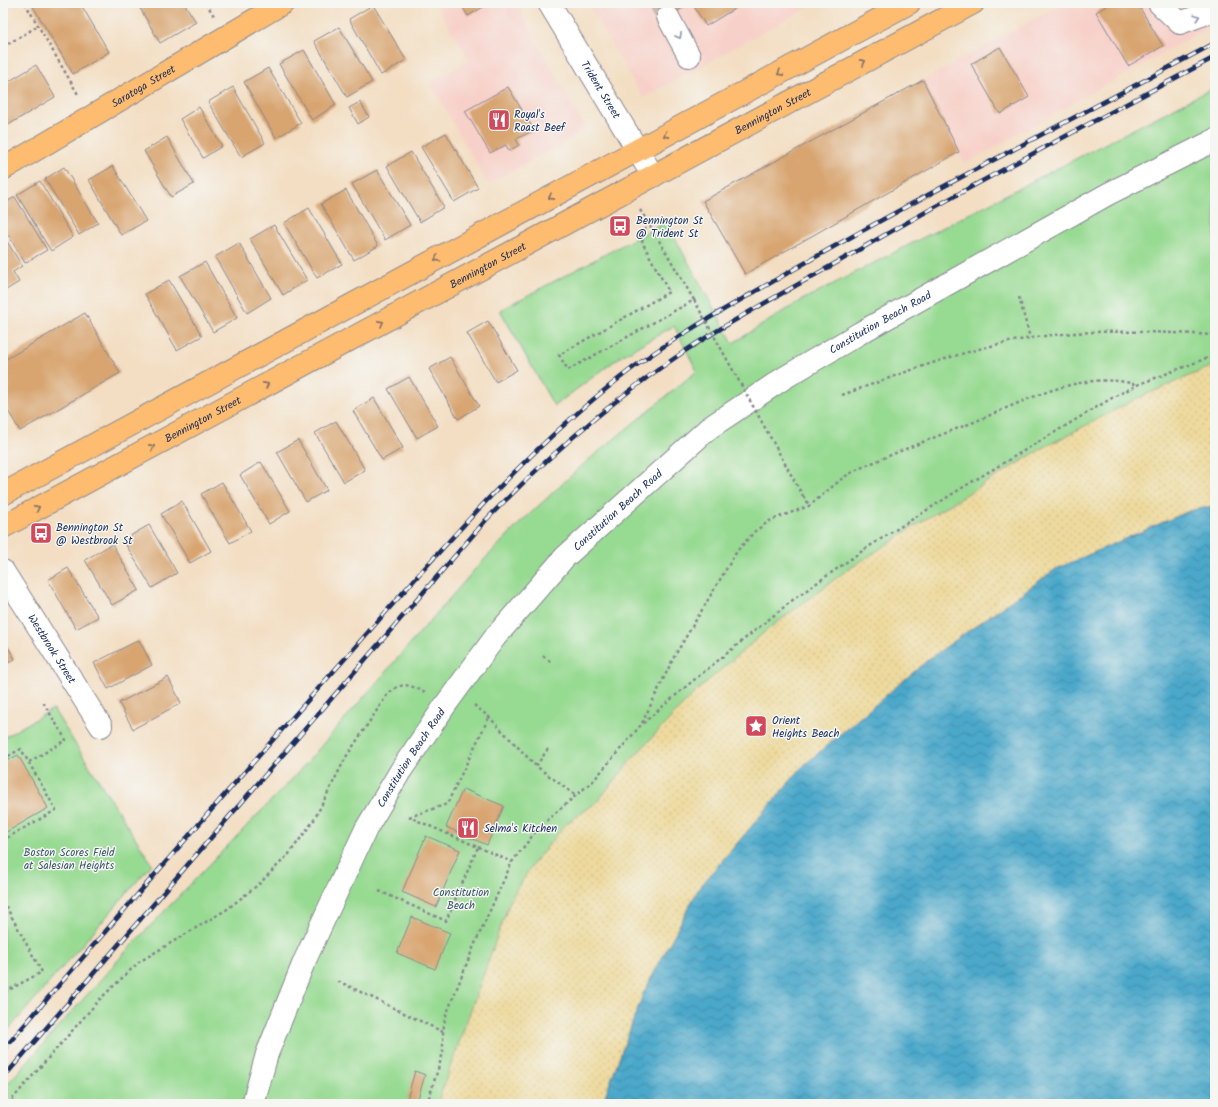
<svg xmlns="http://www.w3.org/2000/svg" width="1218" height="1107" font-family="Kalam,sans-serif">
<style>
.built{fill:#f7d1c9}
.green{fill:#97da92;stroke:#598478}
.sand{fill:url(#sand-dots);stroke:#84847e}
.water{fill:url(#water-waves);stroke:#336c94}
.building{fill:#d8a571}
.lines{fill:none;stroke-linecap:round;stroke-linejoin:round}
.minor-tunnel{stroke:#c8bbaf;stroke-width:22;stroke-dasharray:22 11;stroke-linecap:butt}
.minor-casing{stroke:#878690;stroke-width:24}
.major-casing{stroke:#878690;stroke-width:24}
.path{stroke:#878690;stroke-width:2.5;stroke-dasharray:3 3;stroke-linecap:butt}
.minor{stroke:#fff;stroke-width:22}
.major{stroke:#fdbc70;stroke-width:22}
.rail-casing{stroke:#1b2f5e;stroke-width:4.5}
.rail{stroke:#f6f6f2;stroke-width:3;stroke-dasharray:9;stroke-linecap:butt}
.path-bridge{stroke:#878690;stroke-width:2.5;stroke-dasharray:3 3;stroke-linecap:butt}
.oneway{stroke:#8d97ae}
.oneway2{stroke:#816e66}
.labels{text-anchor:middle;stroke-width:3;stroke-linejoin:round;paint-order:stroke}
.street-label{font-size:11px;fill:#1b2f5e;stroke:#f6f6f2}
.poi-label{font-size:11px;fill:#1b2f5e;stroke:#f6f6f2;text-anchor:start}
.park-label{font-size:11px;fill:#3a5a6b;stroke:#f6f6f2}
</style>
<defs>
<pattern id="sand-dots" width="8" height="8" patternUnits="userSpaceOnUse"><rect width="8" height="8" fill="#eeda9e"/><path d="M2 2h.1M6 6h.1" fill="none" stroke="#ccbb8a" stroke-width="1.8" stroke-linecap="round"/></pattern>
<pattern id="water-waves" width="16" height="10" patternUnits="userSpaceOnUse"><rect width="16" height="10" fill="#4ba8ca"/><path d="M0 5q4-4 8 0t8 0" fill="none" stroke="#3e89a7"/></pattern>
</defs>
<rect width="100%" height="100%" fill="#f6f6f2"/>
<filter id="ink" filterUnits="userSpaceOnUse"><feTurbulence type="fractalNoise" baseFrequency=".025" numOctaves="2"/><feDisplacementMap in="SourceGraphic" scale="8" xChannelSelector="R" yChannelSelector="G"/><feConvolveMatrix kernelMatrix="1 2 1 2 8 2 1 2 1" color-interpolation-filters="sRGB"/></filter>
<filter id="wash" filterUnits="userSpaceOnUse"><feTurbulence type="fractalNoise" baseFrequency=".012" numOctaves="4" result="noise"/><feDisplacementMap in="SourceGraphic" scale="16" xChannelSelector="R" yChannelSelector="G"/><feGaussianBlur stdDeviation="0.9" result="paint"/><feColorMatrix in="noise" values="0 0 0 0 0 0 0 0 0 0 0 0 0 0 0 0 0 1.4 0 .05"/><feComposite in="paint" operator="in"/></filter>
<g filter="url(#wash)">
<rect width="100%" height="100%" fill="#f3dec3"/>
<path class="built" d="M435 3H516L586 130 488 184 430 82 470 61Z
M587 3H816L643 98Z
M1064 3H1215V24L965 164 923 80Z"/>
<path class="green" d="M1215 87V506L1189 511 1056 569 929 659 803 766 699 888 644 992 602 1104H3V1089L128 949 295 776 477 567 519 524 586 462 697 371 674 326 620 357 554 406 500 310 666 222 733 343 804 299Z
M53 709 152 864 3 1036V738Z"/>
<path class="sand" d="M1215 365V506L1189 511 1056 569 929 659 803 766 699 888 644 992 602 1104H437L511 898 535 861 566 824 597 802 631 760 695 692 767 630 843 573 921 522 1043 448 1138 398Z"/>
<path class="water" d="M1215 506V1104H602L644 992 699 888 803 766 929 659 1056 569 1189 511Z"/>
<g id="blocks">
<path class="building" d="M31 3H80L109 52 73 74Z
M137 3H184L196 22 160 43Z
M460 3H490L468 16Z
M652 3H691L662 20Z
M692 3H744L706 26Z
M1112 3H1137L1163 46 1128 66 1096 12Z
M373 5 406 60 381 75 349 19Z
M339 27 372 82 347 97 314 41Z
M1000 47 1029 97 1000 114 971 64Z
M304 50 336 105 312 120 279 64Z
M36 65 55 97 3 128V85Z
M268 68 301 123 276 138 244 82Z
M923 80 959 152 745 274 703 201Z
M233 87 265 143 241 157 208 102Z
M508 87 534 130 516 139 519 145 509 151 506 145 490 153 465 111Z
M360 102 369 117 358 124 349 108Z
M199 107 222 146 203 158 180 119Z
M446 133 478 188 454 202 421 147Z
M167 137 194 184 171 197 144 151Z
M411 152 444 207 420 222 387 166Z
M113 166 146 221 121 235 89 180Z
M64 167 98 223 79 235 45 179Z
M377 170 410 225 385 240 352 184Z
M40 181 73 237 51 251 17 195Z
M346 190 378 246 354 260 321 204Z
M15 197 47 250 25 263 3 226V204Z
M309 208 342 264 317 278 284 223Z
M274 225 307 280 283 295 250 239Z
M3 235 22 266 13 272 19 282 6 290 3 284Z
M239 243 271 298 247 313 215 257Z
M205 262 237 318 213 332 180 276Z
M169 280 202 336 177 350 145 294Z
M85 313 120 373 20 431 3 402V361Z
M488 321 517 370 496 382 467 333Z
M450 357 479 406 458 419 429 369Z
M409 377 438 426 417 438 388 389Z
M374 398 403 448 382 460 353 411Z
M336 421 365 470 344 482 315 433Z
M298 440 327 490 306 502 277 452Z
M261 462 290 511 269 524 240 475Z
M222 482 251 531 230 543 201 494Z
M182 501 211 551 190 563 161 514Z
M149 525 177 573 152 588 123 540Z
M112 544 139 590 112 605 85 560Z
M68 568 98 617 76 629 48 580Z
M3 639 15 659 3 666Z
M139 640 152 665 108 689 94 663Z
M168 677 181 703 133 729 119 703Z
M18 755 48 808 3 834V763Z
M463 789 504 806 487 845 446 827Z
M426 836 460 850 436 907 402 892Z
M412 917 450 933 435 969 397 953Z
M415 1071 425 1075 417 1102 407 1099Z"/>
</g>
</g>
<g filter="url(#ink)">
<use href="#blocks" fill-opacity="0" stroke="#878690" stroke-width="1"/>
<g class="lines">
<path class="minor-tunnel" d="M660 3 668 17"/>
<g class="minor-casing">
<g id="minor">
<path id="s1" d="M549 3 653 176"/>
<path d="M1159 3 1180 23 1215 10"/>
<path d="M668 17 689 56"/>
<path id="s2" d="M3 571 101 726"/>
<path id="s3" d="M253 1104 267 1054 304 962 366 829 401 770 446 704 496 636 565 557 709 428 784 378 860 333 1108 194 1215 140"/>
</g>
</g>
<g class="major-casing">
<g id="major">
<path id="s4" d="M3 169 283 3"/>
<path d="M3 494 909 3"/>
<path id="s5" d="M3 527 973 3"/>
</g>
</g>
<path class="path" d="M25 3 79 96
M206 3 214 16
M3 47 38 26
M640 210C659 239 676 270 694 300L568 370 559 355 669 292 642 242 647 221
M1019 297 1030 338
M842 395C904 373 966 348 1031 338 1092 328 1154 332 1215 335
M803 496 809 505
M543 656 551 662
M474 705 489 717 536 766 575 795
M642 723 674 657 737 551 755 531 771 520 809 506 844 477 858 469C897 452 935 437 974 422 1023 402 1083 368 1137 385
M3 759 21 749 56 810 3 840
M29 762 66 740 43 702
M536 766 548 749
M409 817 447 804 489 717
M478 847 512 862
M379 891 446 921 478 847 409 817
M3 901 42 972 3 993
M338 981 443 1032
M8 1104 100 999 139 962 226 910 259 884 289 854 314 820 346 757 387 695C401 681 408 684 425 692
M427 1104 443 1053V1032L445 1018 473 948 512 862 540 826 593 781 641 725 689 684 794 599 865 549 970 483 1112 398 1137 385 1215 355"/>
<use href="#minor" class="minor"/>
<use href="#major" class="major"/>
<g class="rail-casing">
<path id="rail" d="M3 1050C115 920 227 791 341 663 433 559 522 451 634 367 683 331 738 302 791 271 930 191 1073 119 1215 43
M3 1078 486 520C546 458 613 399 685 351 736 317 791 289 843 259 965 188 1091 123 1215 57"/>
</g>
<use href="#rail" class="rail"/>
<path class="path-bridge" d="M694 300 803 496"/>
</g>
<defs><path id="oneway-chevron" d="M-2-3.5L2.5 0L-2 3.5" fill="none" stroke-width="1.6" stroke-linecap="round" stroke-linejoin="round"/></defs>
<g class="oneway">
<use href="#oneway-chevron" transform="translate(1197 17) rotate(-18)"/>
<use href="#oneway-chevron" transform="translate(679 36) rotate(61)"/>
</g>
<g class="oneway2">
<use href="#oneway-chevron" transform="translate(863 62) rotate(-28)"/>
<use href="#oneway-chevron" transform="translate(780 73) rotate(151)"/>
<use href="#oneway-chevron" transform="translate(666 135) rotate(152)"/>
<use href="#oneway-chevron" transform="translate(551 197) rotate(152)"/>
<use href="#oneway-chevron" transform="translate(437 259) rotate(152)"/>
<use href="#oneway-chevron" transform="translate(381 323) rotate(-28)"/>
<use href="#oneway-chevron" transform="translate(266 385) rotate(-28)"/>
<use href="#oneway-chevron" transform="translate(152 447) rotate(-28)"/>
<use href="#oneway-chevron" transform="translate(37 508) rotate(-28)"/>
</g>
</g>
<defs>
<g id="restaurant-square" transform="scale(1.15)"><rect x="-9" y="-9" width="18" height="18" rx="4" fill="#d1495b" stroke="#f6f6f2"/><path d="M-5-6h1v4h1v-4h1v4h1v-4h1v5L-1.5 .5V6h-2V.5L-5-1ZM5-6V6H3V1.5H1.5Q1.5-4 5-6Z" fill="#fff"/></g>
<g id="bus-square" transform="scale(1.15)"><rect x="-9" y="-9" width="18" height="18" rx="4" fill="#d1495b" stroke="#f6f6f2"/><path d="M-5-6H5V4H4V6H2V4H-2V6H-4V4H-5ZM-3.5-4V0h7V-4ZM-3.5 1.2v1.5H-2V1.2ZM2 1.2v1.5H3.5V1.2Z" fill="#fff"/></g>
<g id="sight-square" transform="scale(1.15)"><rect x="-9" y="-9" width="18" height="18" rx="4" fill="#d1495b" stroke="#f6f6f2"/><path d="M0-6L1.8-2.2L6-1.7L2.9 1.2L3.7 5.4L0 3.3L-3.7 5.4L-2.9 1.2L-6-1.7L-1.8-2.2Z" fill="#fff"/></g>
</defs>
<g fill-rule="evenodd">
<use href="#restaurant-square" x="499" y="120"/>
<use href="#bus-square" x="620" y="226"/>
<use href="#bus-square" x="41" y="533"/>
<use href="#sight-square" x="756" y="726"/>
<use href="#restaurant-square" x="468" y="828"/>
</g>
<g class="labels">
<g class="street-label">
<text dy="4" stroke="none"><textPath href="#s4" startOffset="163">Saratoga Street</textPath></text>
<text dy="4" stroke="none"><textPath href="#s1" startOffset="101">Trident Street</textPath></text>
<text dy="4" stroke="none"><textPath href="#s5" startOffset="875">Bennington Street</textPath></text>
<text dy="4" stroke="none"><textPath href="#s5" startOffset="551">Bennington Street</textPath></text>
<text dy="4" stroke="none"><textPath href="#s3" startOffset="1030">Constitution Beach Road</textPath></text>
<text dy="4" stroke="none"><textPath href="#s5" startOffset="227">Bennington Street</textPath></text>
<text dy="4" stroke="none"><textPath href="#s3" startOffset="706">Constitution Beach Road</textPath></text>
<text dy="4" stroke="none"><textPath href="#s2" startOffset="92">Westbrook Street</textPath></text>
<text dy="4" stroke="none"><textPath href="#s3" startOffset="382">Constitution Beach Road</textPath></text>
</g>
<g class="poi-label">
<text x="514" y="118">Royal's<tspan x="514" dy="13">Roast Beef</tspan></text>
<text x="636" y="224">Bennington St<tspan x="636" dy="13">@ Trident St</tspan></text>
<text x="56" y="531">Bennington St<tspan x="56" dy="13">@ Westbrook St</tspan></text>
<text x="772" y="724">Orient<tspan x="772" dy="13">Heights Beach</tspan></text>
<text x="484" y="832">Selma's Kitchen</text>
</g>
<g class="park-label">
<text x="69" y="856">Boston Scores Field<tspan x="69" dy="13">at Salesian Heights</tspan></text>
<text x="461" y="896">Constitution<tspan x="461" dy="13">Beach</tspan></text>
</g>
</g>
<rect width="1218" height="1107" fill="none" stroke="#f6f6f2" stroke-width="16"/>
</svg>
